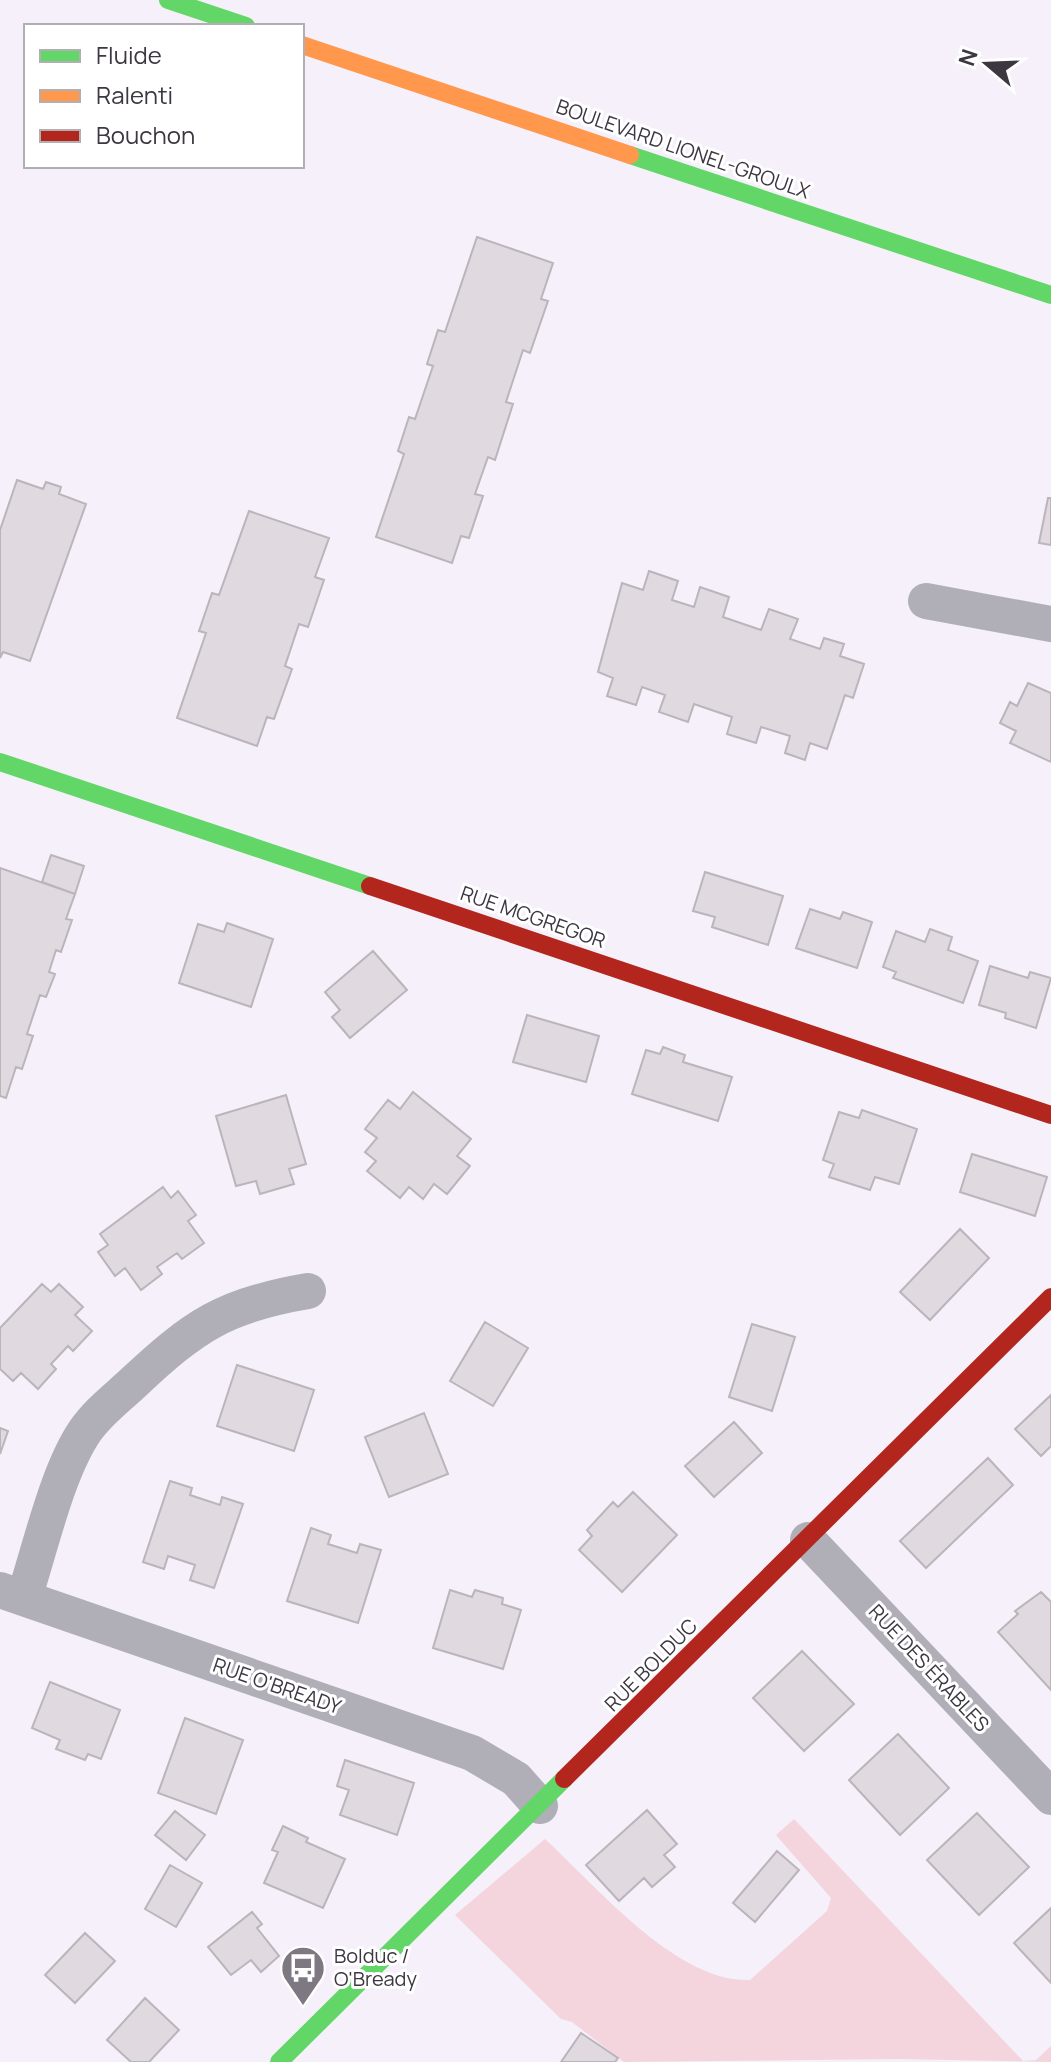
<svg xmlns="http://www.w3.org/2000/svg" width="1051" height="2062" font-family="Manrope,sans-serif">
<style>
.green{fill:#f4d4dd}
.building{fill:#e1d9e0;stroke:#bbb4bb;stroke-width:2}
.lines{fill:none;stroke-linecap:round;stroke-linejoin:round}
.street{stroke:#b0afb8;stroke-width:36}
.fast{stroke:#63d668;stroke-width:18}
.slow{stroke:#ff974d;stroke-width:18}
.jam{stroke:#b3261e;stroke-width:18}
.labels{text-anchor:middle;stroke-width:6;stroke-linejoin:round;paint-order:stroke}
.street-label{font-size:20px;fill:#3d3741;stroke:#fff}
.poi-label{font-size:20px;fill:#3d3741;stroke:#fff;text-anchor:start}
</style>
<rect width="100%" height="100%" fill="#f5f0f9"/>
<path class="green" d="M794 1819 1023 2061 1036 2060 1051 2046V2062L898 2059 624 2062 572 2022 561 2019 455 1915 545 1839C596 1886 677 1983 750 1980L827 1911 831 1898 776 1835Z"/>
<path class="building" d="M477 237 553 263 541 299 548 301 530 353 523 350 506 402 513 404 495 460 488 457 475 494 483 496 469 538 461 536 452 563 376 537 404 454 398 451 409 417 415 419 433 366 427 364 438 330 445 332Z
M17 480 43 489 46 482 61 487 59 494 86 504 30 661 3 652 0 658V530Z
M1048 498H1051V545L1039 543Z
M249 511 329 538 315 577 324 580 308 627 299 624 285 666 292 669 274 719 267 717 257 746 177 718 206 633 199 631 212 593 219 595Z
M649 571 678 581 672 600 694 607 700 587 729 597 723 617 761 630 769 609 798 619 790 639 820 649 824 638 844 644 840 656 864 664 853 698 845 695 827 749 810 743 805 760 785 753 790 736 761 727 756 743 727 734 732 717 694 704 688 722 659 712 665 695 642 687 636 705 607 696 613 678 598 672 622 583 643 590Z
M1028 683 1051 693V762L1010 743 1016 731 1000 723 1010 702 1017 706Z
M51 855 84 866 75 894 42 882Z
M0 868 75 894 66 919 72 920 61 952 56 950 49 972 55 974 46 997 40 995 27 1034 33 1036 22 1069 16 1067 6 1098 0 1096Z
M705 872 783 896 768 945 712 927 715 917 693 911Z
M810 909 840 919 843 912 872 922 857 968 796 948Z
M227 923 273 939 251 1007 179 983 198 924 224 932Z
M930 929 952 937 948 950 978 961 963 1003 893 978 896 972 883 967 896 931 925 942Z
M373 951 407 990 350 1038 332 1017 340 1010 325 992Z
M990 966 1028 978 1030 972 1051 978 1036 1028 1005 1018 1006 1013 979 1005Z
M527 1015 599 1036 586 1082 513 1062Z
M663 1047 685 1055 683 1062 732 1077 718 1121 632 1094 646 1050 660 1054Z
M413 1092 471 1139 457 1156 470 1166 447 1194 434 1184 423 1199 409 1187 400 1198 367 1171 376 1161 365 1152 377 1138 365 1129 388 1100 400 1109Z
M286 1095 306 1164 289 1169 294 1184 260 1194 256 1181 236 1186 216 1116Z
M862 1110 917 1129 899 1184 875 1177 870 1190 829 1177 834 1164 823 1160 839 1112 859 1118Z
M972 1154 1047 1177 1035 1216 960 1192Z
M163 1187 171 1198 178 1191 196 1215 188 1221 204 1243 182 1259 177 1253 157 1267 162 1274 141 1290 125 1268 115 1276 98 1252 108 1245 100 1234Z
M960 1229 989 1258 930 1320 900 1292Z
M42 1284 51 1292 59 1284 83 1307 75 1315 92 1331 73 1351 68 1346 51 1364 56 1369 38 1389 21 1373 13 1381 0 1369V1328Z
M485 1322 528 1348 493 1406 450 1381Z
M752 1324 795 1337 772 1411 729 1397Z
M237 1365 314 1390 294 1451 217 1426Z
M1051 1395V1446L1041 1456 1015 1429Z
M424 1413 448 1474 389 1497 365 1437Z
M734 1422 762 1453 714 1497 685 1466Z
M0 1428 8 1431 0 1454Z
M988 1458 1013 1485 926 1568 900 1541Z
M170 1481 192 1488 190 1495 220 1505 222 1497 243 1504 214 1588 190 1580 195 1565 168 1556 164 1569 143 1562Z
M633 1492 677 1535 622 1592 579 1550 592 1536 587 1530 613 1502 618 1507Z
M311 1528 331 1535 328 1544 357 1553 360 1544 381 1550 358 1623 287 1601Z
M450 1590 472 1597 475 1590 503 1598 502 1604 521 1610 503 1669 433 1648Z
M1041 1592 1051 1602V1690L998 1632 1018 1614 1015 1611Z
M802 1651 854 1704 804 1751 753 1698Z
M50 1682 120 1710 101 1759 88 1754 85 1760 56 1749 60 1740 32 1728Z
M185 1718 243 1740 216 1814 158 1793Z
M898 1734 949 1788 900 1835 849 1780Z
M345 1760 414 1783 397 1835 340 1815 349 1790 337 1786Z
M647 1810 677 1844 664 1855 675 1867 652 1887 644 1878 619 1901 586 1865Z
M175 1811 205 1835 186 1860 155 1835Z
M977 1813 1029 1867 979 1915 927 1860Z
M283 1826 308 1838 306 1842 345 1859 323 1908 264 1883 278 1852 272 1850Z
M777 1851 799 1870 755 1922 733 1903Z
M170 1865 202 1883 176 1927 145 1909Z
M1051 1908V1983L1014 1943Z
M252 1912 262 1924 257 1928 279 1956 261 1972 251 1960 231 1975 208 1947Z
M85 1933 115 1961 75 2003 45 1975Z
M145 1998 179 2030 149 2062H131L107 2040Z
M581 2033 618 2058 615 2062H561Z"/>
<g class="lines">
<path class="street" d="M926 601 1051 624
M808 1540 1051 1797
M0 1590 472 1753 516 1779 540 1806
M24 1598C40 1549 57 1472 85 1431 98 1412 117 1398 133 1383 194 1326 224 1305 308 1291"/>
<path class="fast" d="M168 0 246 26
M630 155 1051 295
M0 762 370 886
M279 2062 564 1779"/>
<path class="slow" d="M302 45 630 155"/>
<path class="jam" d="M370 886 1051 1115
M564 1779 1051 1297"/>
</g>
<defs>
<g id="bus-pin" transform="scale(2.3)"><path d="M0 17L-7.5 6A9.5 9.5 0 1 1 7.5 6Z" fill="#7d7881" stroke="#fff"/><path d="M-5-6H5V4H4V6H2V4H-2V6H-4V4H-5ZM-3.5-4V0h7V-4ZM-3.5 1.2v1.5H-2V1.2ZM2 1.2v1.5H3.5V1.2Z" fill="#fff"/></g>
</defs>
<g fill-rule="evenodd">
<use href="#bus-pin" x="303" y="1968"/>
</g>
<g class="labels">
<g class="street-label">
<text transform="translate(683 149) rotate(19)" y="7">BOULEVARD LIONEL-GROULX</text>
<text transform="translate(533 917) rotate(19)" y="7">RUE MCGREGOR</text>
<text transform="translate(651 1665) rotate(-45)" y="7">RUE BOLDUC</text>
<text transform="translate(929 1668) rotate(47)" y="7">RUE DES ÉRABLES</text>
<text transform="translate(277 1686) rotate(19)" y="7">RUE O'BREADY</text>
</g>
<g class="poi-label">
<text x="334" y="1963">Bolduc /<tspan x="334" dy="23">O'Bready</tspan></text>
</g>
</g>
<rect x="24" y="24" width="280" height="144" fill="#ffffff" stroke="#b1afb3" stroke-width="2"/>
<rect x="40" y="50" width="40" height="12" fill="#63d668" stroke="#b1afb3" stroke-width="2"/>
<text x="96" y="64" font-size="24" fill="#3d3741">Fluide</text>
<rect x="40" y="90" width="40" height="12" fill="#ff974d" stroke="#b1afb3" stroke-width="2"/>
<text x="96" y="104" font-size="24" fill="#3d3741">Ralenti</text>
<rect x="40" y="130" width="40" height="12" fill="#b3261e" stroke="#b1afb3" stroke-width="2"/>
<text x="96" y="144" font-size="24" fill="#3d3741">Bouchon</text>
<g transform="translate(987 64) rotate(289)" stroke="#ffffff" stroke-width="6" paint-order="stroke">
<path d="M0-6L14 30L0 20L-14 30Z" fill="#3d3741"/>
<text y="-12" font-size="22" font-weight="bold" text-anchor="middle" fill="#3d3741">N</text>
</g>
</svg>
